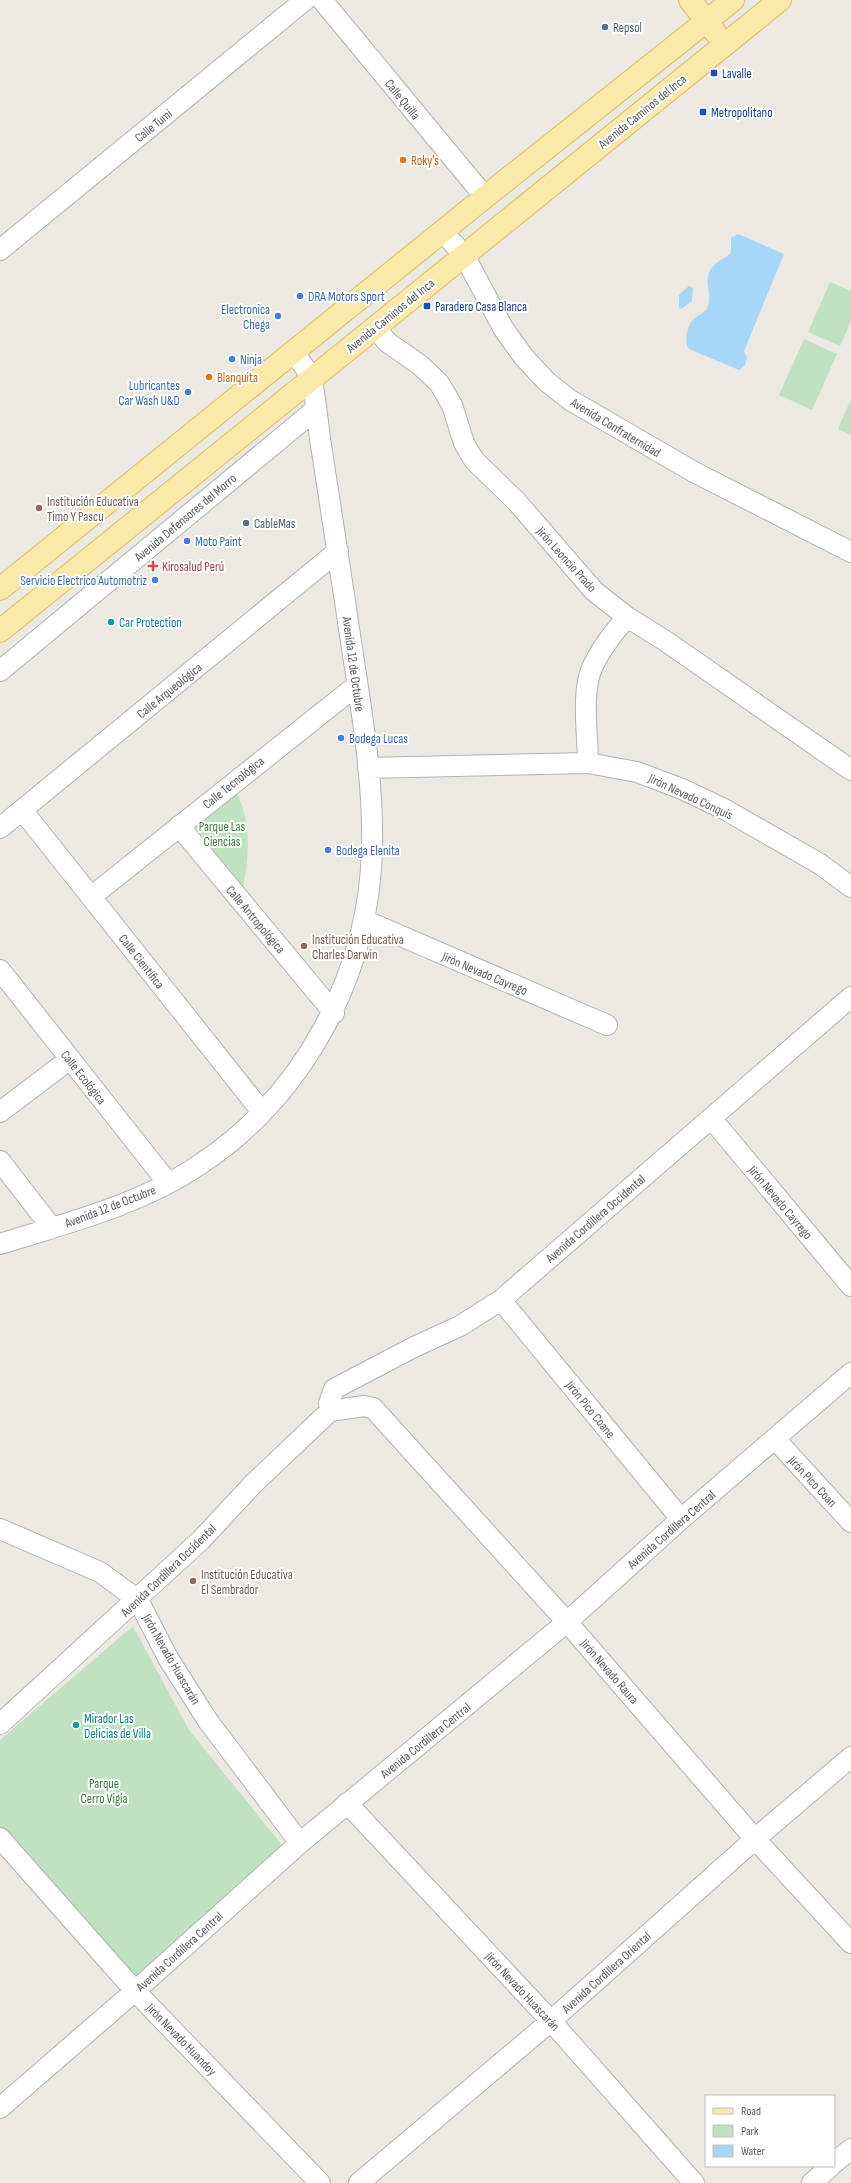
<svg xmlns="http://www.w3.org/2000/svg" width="851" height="2183" font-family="'Sofia Sans Condensed',sans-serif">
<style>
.green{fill:#c1e2c0}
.water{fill:#a6d6f8}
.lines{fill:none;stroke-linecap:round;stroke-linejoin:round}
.minor-casing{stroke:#afb3b6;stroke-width:22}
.major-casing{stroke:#e6bd61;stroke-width:24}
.minor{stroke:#fff;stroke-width:20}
.major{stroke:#f9eaaa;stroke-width:22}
.service-dot{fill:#5c6f8a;stroke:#fff;stroke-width:1.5}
.transit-dot{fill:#1a4fb4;stroke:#fff;stroke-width:1.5}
.food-dot{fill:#e8710a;stroke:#fff;stroke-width:1.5}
.shop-dot{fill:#3f7fe0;stroke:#fff;stroke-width:1.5}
.education-dot{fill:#8d6e63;stroke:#fff;stroke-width:1.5}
.health-dot{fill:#e0444e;stroke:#fff;stroke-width:1.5}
.culture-dot{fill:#0f9aa8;stroke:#fff;stroke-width:1.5}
.labels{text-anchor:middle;stroke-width:4;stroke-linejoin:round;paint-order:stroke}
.service-label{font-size:13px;fill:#4e5e75;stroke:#fff;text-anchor:start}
.transit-label{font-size:13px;fill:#164399;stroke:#fff;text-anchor:start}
.street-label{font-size:13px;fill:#5a5e62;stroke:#fff}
.food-label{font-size:13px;fill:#c56008;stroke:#fff;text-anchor:start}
.shop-label{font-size:13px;fill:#366cbe;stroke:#fff;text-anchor:start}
.education-label{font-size:13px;fill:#785e54;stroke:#fff;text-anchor:start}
.health-label{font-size:13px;fill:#be3a42;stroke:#fff;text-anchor:start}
.culture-label{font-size:13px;fill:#0d838f;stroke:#fff;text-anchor:start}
.park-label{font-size:13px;fill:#3b803c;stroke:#fff}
</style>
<rect width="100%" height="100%" fill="#ece9e2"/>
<path class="green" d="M830 282 851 291V321L840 346 808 332Z
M804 339 837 354 812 410 779 395Z
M851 399V435L838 429Z
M236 791C252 824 249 854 243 889L190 826Z
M133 1626 189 1730 282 1845 132 1981 0 1829V1740Z"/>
<path class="water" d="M738 234 784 254 744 351 747 357 745 365 739 370 689 349C683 341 688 323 695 318 700 314 704 313 707 308 714 295 702 282 711 269 716 262 724 259 731 253V238Z
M689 286 693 288 692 301 681 309 679 307V295Z"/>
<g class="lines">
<g class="minor-casing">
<path id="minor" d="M322 0 485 197
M442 231 464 255 503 328 523 356 546 381 570 400 694 472 851 552
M0 250 305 0
M375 327 387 342 420 365 439 383 452 405 464 443 474 460 517 502 594 591 627 617 664 640 851 770
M0 671 315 410
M588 763C588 736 581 693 592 668 600 649 614 632 627 617
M368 768 588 763 637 772 682 789 724 809 820 864 851 887
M22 810 262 1112
M179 826 334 1013
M0 828 338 551
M92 896 357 685
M364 920 607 1025
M0 970 168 1183
M0 1112 70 1059
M711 1118 851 1286
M0 1161 52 1228
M0 1244C67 1223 140 1205 199 1165 304 1096 369 974 372 849 374 769 357 687 346 608 338 554 329 499 321 445 318 427 316 395 311 379 308 370 299 360 293 352
M501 1300 681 1519
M330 1411 329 1403 334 1389 414 1347 460 1326 501 1300 851 997
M776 1440 851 1522
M0 1529 100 1572 138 1600 168 1658 208 1721 300 1843
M0 1724 201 1540 253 1484 330 1411 364 1406 373 1408 567 1622 755 1839 851 1943
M347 1803 551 2021 694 2183
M0 1838 135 1991 320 2183
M0 2108 135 1991 300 1843 567 1622 681 1519 851 1373
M834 2163 851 2149
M359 2183 551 2021 755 1839 851 1757
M812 2183 831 2166"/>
</g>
<g class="major-casing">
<path id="major" d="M690 0 715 32
M0 589 485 197 733 0
M0 631 780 0"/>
</g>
<use href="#minor" class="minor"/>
<use href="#major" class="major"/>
</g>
<g class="service-dot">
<circle cx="605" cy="27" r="4"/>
<circle cx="246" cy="523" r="4"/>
</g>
<g class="transit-dot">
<rect x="710" y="69" width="8" height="8" rx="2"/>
<rect x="699" y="108" width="8" height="8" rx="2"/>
<rect x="423" y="302" width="8" height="8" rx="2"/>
</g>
<g class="food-dot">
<circle cx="403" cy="160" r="4"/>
<circle cx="209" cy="377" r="4"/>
</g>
<g class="shop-dot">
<circle cx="300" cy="296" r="4"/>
<circle cx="278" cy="316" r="4"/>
<circle cx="232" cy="359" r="4"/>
<circle cx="188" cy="392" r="4"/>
<circle cx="187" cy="541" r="4"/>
<circle cx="155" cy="580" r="4"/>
<circle cx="341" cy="738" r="4"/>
<circle cx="328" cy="850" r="4"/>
</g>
<g class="education-dot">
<circle cx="39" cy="508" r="4"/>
<circle cx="304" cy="946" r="4"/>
<circle cx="193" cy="1581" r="4"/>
</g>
<path class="health-dot" d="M151 560h4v4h4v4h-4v4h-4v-4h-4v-4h4z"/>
<g class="culture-dot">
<circle cx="111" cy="622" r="4"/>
<circle cx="76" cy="1725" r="4"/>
</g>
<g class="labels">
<g class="service-label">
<text x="613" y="32">Repsol</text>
<text x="254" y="528">CableMas</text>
</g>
<g class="transit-label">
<text x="722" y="78">Lavalle</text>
<text x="711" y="117">Metropolitano</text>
<text x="435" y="311">Paradero Casa Blanca</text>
</g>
<g class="street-label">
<text transform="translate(403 99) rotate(51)" y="5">Calle Quilla</text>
<text transform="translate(642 111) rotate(-39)" y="5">Avenida Caminos del Inca</text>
<text transform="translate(153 125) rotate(-39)" y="5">Calle Tumi</text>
<text transform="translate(390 315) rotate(-39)" y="5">Avenida Caminos del Inca</text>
<text transform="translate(616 427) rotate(31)" y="5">Avenida Confraternidad</text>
<text transform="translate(185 517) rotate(-40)" y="5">Avenida Defensores del Morro</text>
<text transform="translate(567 559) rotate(48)" y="5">Jirón Leoncio Prado</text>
<text transform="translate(354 664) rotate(82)" y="5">Avenida 12 de Octubre</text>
<text transform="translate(169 690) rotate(-39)" y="5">Calle Arqueológica</text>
<text transform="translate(233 782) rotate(-39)" y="5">Calle Tecnológica</text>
<text transform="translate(691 796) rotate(25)" y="5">Jirón Nevado Conquis</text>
<text transform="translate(256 919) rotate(50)" y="5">Calle Antropológica</text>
<text transform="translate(142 961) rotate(52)" y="5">Calle Científica</text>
<text transform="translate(485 973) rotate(23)" y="5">Jirón Nevado Cayrego</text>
<text transform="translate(84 1077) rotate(52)" y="5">Calle Ecológica</text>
<text transform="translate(781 1202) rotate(50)" y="5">Jirón Nevado Cayrego</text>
<text transform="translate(110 1206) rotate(-21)" y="5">Avenida 12 de Octubre</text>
<text transform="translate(595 1218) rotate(-41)" y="5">Avenida Cordillera Occidental</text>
<text transform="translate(591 1409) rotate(51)" y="5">Jirón Pico Coane</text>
<text transform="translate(813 1481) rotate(47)" y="5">Jirón Pico Coan</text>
<text transform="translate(671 1529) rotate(-41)" y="5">Avenida Cordillera Central</text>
<text transform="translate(168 1570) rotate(-44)" y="5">Avenida Cordillera Occidental</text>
<text transform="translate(172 1659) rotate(60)" y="5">Jirón Nevado Huascarán</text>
<text transform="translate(610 1671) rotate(49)" y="5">Jirón Nevado Raura</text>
<text transform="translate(425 1740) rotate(-39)" y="5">Avenida Cordillera Central</text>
<text transform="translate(179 1951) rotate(-42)" y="5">Avenida Cordillera Central</text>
<text transform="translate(606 1972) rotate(-42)" y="5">Avenida Cordillera Oriental</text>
<text transform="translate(523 1991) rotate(47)" y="5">Jirón Nevado Huascarán</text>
<text transform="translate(182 2039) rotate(46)" y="5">Jirón Nevado Huandoy</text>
</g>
<g class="food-label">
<text x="411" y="165">Roky's</text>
<text x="217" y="382">Blanquita</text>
</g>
<g class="shop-label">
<text x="308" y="301">DRA Motors Sport</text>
<text x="270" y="314" text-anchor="end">Electronica<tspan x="270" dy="15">Chega</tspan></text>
<text x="240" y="364">Ninja</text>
<text x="180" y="390" text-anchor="end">Lubricantes<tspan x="180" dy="15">Car Wash U&amp;D</tspan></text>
<text x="195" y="546">Moto Paint</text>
<text x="147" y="585" text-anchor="end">Servicio Electrico Automotriz</text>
<text x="349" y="743">Bodega Lucas</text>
<text x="336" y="855">Bodega Elenita</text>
</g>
<g class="education-label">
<text x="47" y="506">Institución Educativa<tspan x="47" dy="15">Timo Y Pascu</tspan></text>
<text x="312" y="944">Institución Educativa<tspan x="312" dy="15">Charles Darwin</tspan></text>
<text x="201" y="1579">Institución Educativa<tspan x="201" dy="15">El Sembrador</tspan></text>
</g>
<g class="health-label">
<text x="162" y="571">Kirosalud Perú</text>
</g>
<g class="culture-label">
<text x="119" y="627">Car Protection</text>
<text x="84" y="1723">Mirador Las<tspan x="84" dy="15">Delicias de Villa</tspan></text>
</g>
<g class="park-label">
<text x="222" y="831">Parque Las<tspan x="222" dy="15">Ciencias</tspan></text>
<text x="104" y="1788">Parque<tspan x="104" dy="15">Cerro Vigía</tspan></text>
</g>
</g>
<rect x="705" y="2095" width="130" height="72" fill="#ffffff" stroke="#bdbfc0"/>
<rect x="713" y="2108" width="20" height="6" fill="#f9eaaa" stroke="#bdbfc0"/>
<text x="741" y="2115" font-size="12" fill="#5a5e62">Road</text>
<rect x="713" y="2125" width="20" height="12" fill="#c1e2c0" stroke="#bdbfc0"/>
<text x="741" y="2135" font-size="12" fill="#5a5e62">Park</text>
<rect x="713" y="2145" width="20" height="12" fill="#a6d6f8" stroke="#bdbfc0"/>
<text x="741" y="2155" font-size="12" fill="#5a5e62">Water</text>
</svg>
